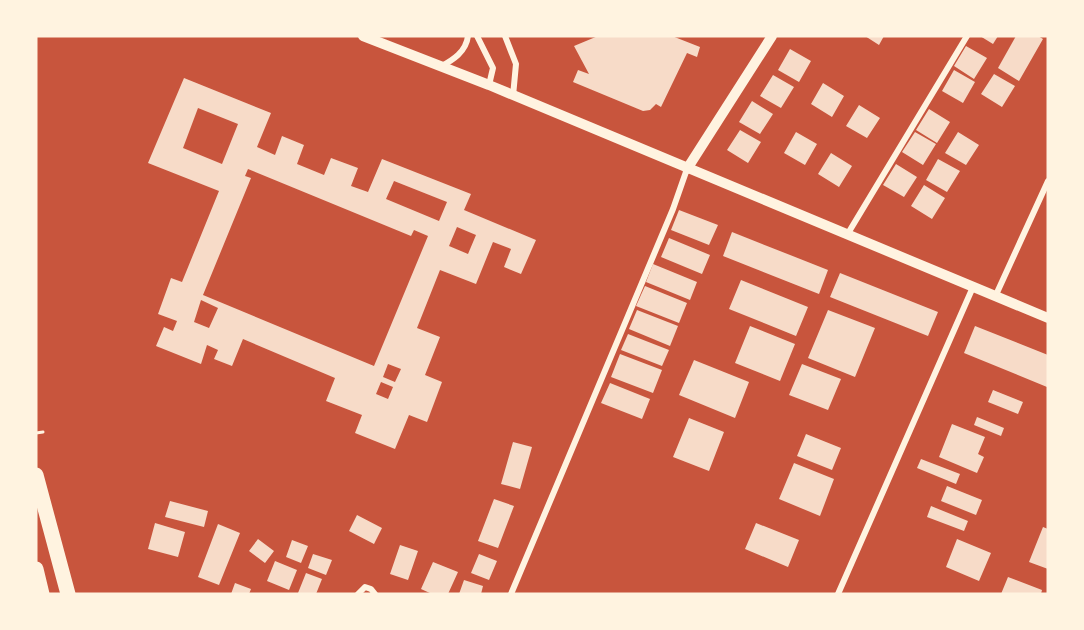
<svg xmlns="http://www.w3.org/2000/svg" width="1084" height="630" font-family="Ubuntu,sans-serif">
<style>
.building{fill:#f7dbc8;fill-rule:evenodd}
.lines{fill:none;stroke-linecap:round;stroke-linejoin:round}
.path{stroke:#fff3e0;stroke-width:3}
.minor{stroke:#fff3e0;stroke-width:6}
.tertiary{stroke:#fff3e0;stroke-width:10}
.primary{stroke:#fff3e0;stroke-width:15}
</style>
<rect width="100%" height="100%" fill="#c8553d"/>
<path class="building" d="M598 36H672L700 47 697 57 687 53 661 107 656 104 650 110 643 111 573 82 578 70 589 74 574 46Z
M865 36H884L879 45Z
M980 36H998L993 44Z
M1016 36H1038L1043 39 1019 81 998 68Z
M966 46 987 58 974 79 954 66Z
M790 49 811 61 799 82 778 70Z
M954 70 975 82 963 103 942 91Z
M994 74 1015 86 1002 107 981 94Z
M773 75 794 87 781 108 760 96Z
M184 78 271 113 257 147 275 155 282 136 304 145 297 164 324 175 331 158 358 168 351 186 368 192 382 159 471 194 464 210 536 240 521 274 504 267 511 249 493 242 476 284 440 270 417 328 440 337 425 375 442 382 427 422 409 415 395 449 355 433 362 415 326 401 335 378 243 339 232 366 214 359 218 350 207 345 201 364 156 346 164 327 173 331 177 321 158 314 171 278 182 282 219 191 148 163ZM198 108 238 124 222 164 183 148ZM248 169 411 236 414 230 428 236 374 366 203 295 251 178 245 176ZM394 181 447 202 439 221 386 199ZM457 227 476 235 468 254 449 246ZM201 300 218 308 209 328 194 322ZM388 364 401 369 395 382 383 377ZM381 382 393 387 388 399 376 394Z
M823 83 844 96 832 117 811 104Z
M752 101 773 114 760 134 739 122Z
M859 105 880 118 867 138 846 126Z
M929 109 950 122 937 143 916 130Z
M740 130 761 142 748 163 727 150Z
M796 132 817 144 805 165 784 153Z
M915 132 936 144 923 165 902 152Z
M958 132 979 145 966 165 945 153Z
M831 153 852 166 839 187 818 174Z
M938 159 960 171 947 192 926 180Z
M896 164 917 177 904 197 883 185Z
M924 185 945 198 932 219 911 206Z
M679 210 718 225 709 245 671 230Z
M732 232 828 270 819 294 723 256Z
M669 238 710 255 702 274 661 257Z
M653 264 697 282 690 300 646 282Z
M840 273 938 312 928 336 830 297Z
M741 280 808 307 796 336 729 309Z
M645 286 687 303 679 323 636 306Z
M637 310 678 326 670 346 629 329Z
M828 310 875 328 855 377 808 358Z
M750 326 795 344 780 381 735 363Z
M975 326 1048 355 1047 387 964 353Z
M628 334 669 350 662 366 621 350Z
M620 354 662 370 653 393 611 377Z
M694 360 749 382 735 418 679 395Z
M802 364 841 379 828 410 789 395Z
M610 383 650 399 642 419 601 403Z
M993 390 1023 402 1018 414 988 402Z
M977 417 1004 428 1001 436 974 425Z
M689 418 724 432 709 471 673 457Z
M952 424 985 437 978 454 984 457 977 473 939 457Z
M806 434 841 448 832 470 797 456Z
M513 442 532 447 520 489 501 484Z
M921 459 960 474 956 484 917 468Z
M794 463 834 479 820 516 779 499Z
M947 486 982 500 976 515 941 501Z
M494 499 514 506 498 548 478 541Z
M170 501 208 511 204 527 165 517Z
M931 506 968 521 964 531 927 517Z
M357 515 382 528 374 544 349 531Z
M155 523 185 532 178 557 148 549Z
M756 523 799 540 788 567 745 549Z
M218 524 240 533 219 585 198 577Z
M1043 527 1048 529V569L1029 562Z
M258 539 274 551 265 563 249 551Z
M957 539 991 553 979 581 946 567Z
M292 540 308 546 301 563 286 557Z
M400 545 418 551 408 580 390 574Z
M313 554 332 560 326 575 308 568Z
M479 554 497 561 489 580 471 573Z
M275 561 297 570 289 590 267 581Z
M433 562 458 572 448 594H432L421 589Z
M306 573 322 579 316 594 298 593Z
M1008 577 1042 590 1041 594H1001Z
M464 580 483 586 481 594H459Z
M235 583 251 589 249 594H231Z"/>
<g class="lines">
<path class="path" d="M36 433 43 432"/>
<path class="minor" d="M477 36 493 68 489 85
M505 36 516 64 513 96
M440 67C453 60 466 52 468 36
M847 235 967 36
M995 297 1048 181
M358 594 365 587 371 589 375 594
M511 594 673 209 687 169
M838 594 973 287"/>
<path class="tertiary" d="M363 36 489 85 1048 318
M687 169 772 36"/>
<path class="primary" d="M36 475 68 594
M36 569 42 594"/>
</g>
<rect width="1084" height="630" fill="none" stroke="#fff3e0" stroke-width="75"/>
</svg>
